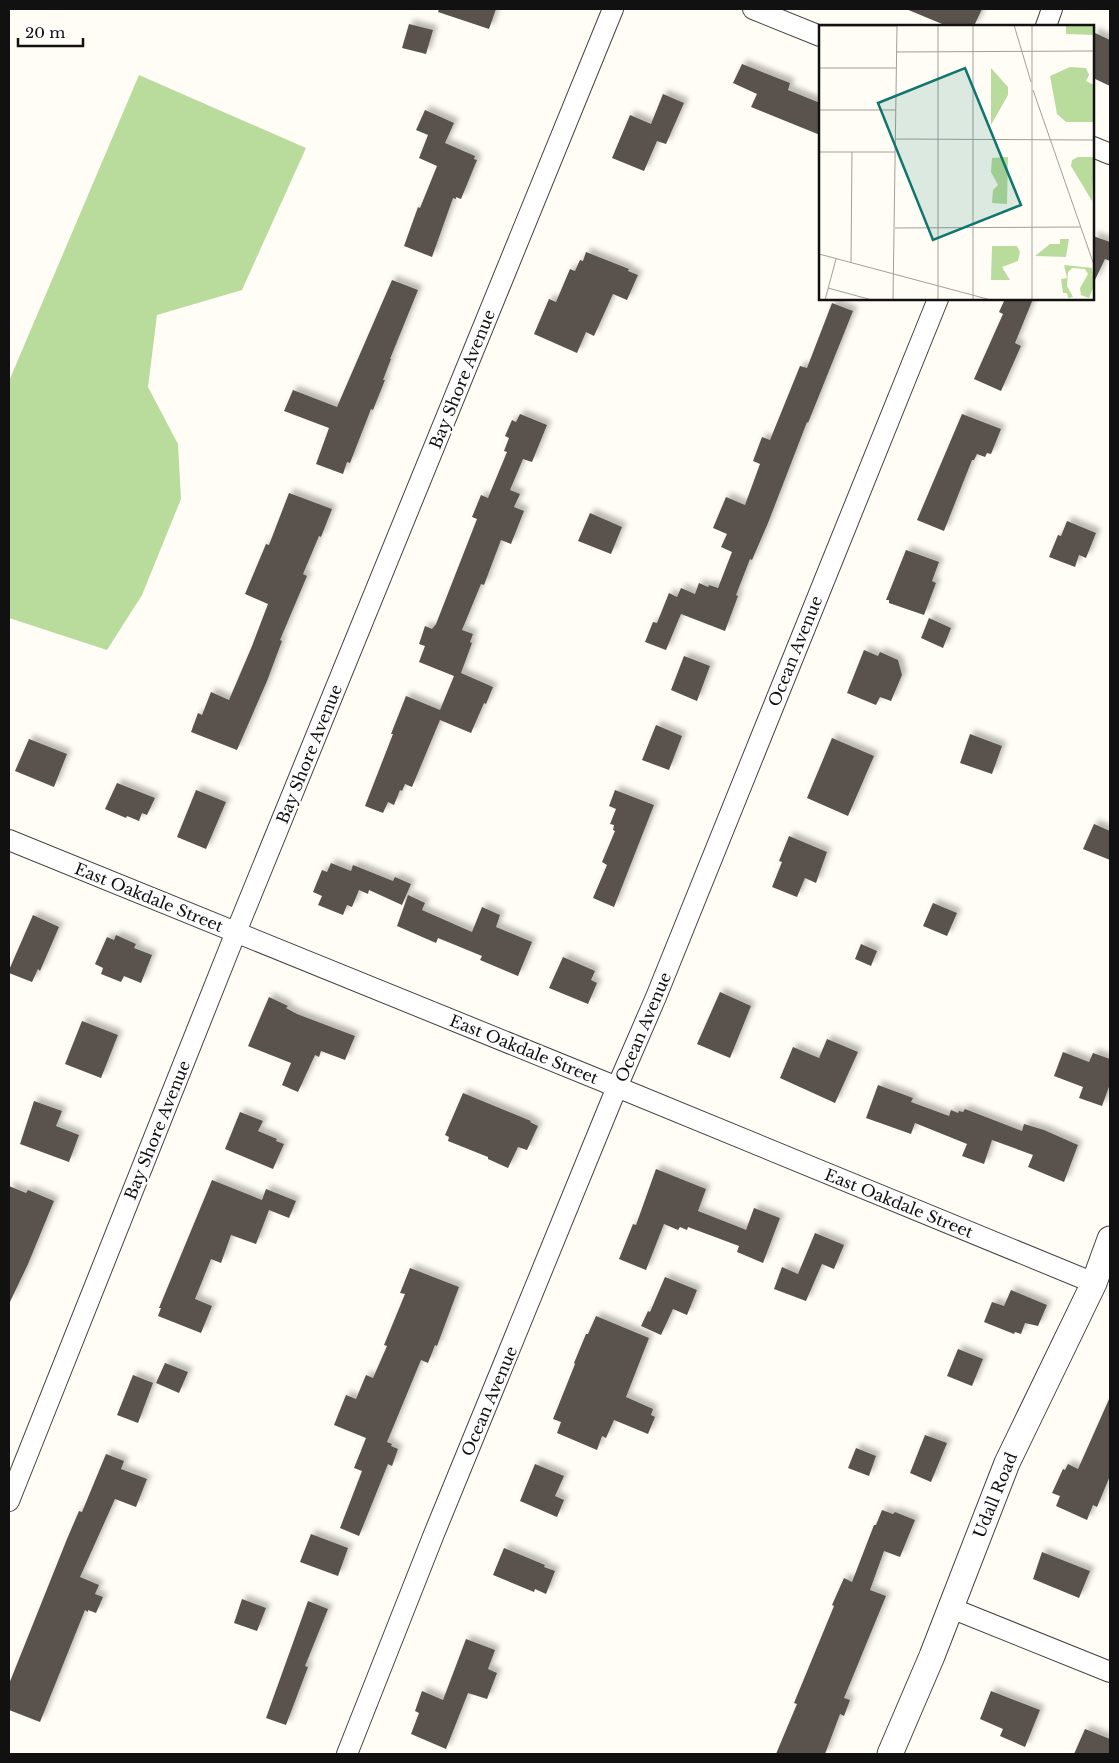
<svg xmlns="http://www.w3.org/2000/svg" width="1119" height="1763" font-family="'Libre Baskerville',serif">
<style>
.forest{fill:#b9dc9c}
.building{fill:#5a524d;filter:url(#shadow)}
.lines{fill:none;stroke-linecap:round;stroke-linejoin:round}
.minor-casing{stroke:#444;stroke-width:22}
.tertiary-casing{stroke:#444;stroke-width:27}
.minor{stroke:#fff;stroke-width:20}
.tertiary{stroke:#fff;stroke-width:25}
.labels{text-anchor:middle;stroke-width:5;stroke-linejoin:round;paint-order:stroke}
.street-label{font-size:16px;fill:#111;stroke:#fff}
.inset-road{fill:none;stroke:#a09f9a;stroke-width:1}
.view{fill:#0f766e;fill-opacity:0.15;stroke:#0f766e;stroke-width:2.5}
.inset-edge{fill:none;stroke:#111;stroke-width:2.5}
</style>
<defs>
<filter id="shadow"><feDropShadow dx="4.5" dy="-4.5" stdDeviation="2.5" flood-color="#0004"/></filter>
</defs>
<rect width="100%" height="100%" fill="#fffdf5"/>
<path class="forest" d="M139 75 306 148 242 290 157 315 148 387 178 444 181 499 142 595 107 650 9 618V381Z"/>
<path class="building" d="M439 9H496L489 29 438 12Z
M906 9H982L974 26H947Z
M409 24 433 30 426 54 402 48Z
M1093 32 1110 40V86L1093 78Z
M742 64 790 83 788 90 820 103V135L751 107 757 94 733 83Z
M663 94 684 103 666 144 657 141 644 171 612 158 630 115 651 124Z
M425 110 454 123 445 143 475 156 474 159 477 160 461 199 456 197V199L453 198 432 257 404 246 418 207 420 208 437 166 419 158 428 135 416 130Z
M1093 236 1110 242V261L1105 259 1093 284Z
M586 252 629 269 628 271 638 275 627 300 613 294 594 336 586 332 577 353 534 334 549 299 556 302 570 269 575 271 580 260 583 261Z
M392 280 418 290 390 359H391L383 380H385L373 410 371 409 350 463 347 462 343 474 316 464 329 428 284 411 293 390 337 407Z
M1005 299H1033L1015 343 1021 346 1001 391 974 379 1003 314 999 312Z
M832 303 853 311 808 423 807 422 768 523 752 560 750 559 736 595 738 596 725 631 681 614 666 650 645 642 653 622 657 623 669 593 677 597 681 588 695 594 699 583 708 587 709 585 718 588 732 552 721 547 727 534 713 528 726 497 745 505 760 464 753 461 762 437 770 440 800 366 807 368Z
M520 414 547 425 532 462 523 459 510 490 520 494 514 507 524 511 511 544 501 540 484 585 481 584 462 630 473 634 470 642 472 643 461 673 493 687 486 704 484 703 471 733 440 720 412 787 405 784 402 791 400 790 394 805 388 802 383 813 365 806 393 734H391L406 696 440 710 454 676 419 662 425 646 419 644 425 626 432 629 436 624 477 519 472 517 481 495 488 498 507 452 504 451 509 438 505 436 512 420 516 422Z
M962 414 1001 429 991 454 987 453 985 457 977 454 974 460H972L944 531 917 520Z
M289 493 332 509 321 537 319 536 303 574 307 576 280 640 282 641 267 681 237 750 191 732 198 713 202 715 211 692 229 700 252 646 268 604 245 594 266 544 269 545Z
M590 513 622 527 611 554 578 541Z
M1067 521 1096 533 1086 558 1079 555 1075 567 1049 557 1058 535 1061 536Z
M906 550 939 562 932 581 936 583 924 615 889 603V600H886Z
M929 618 951 628 943 648 921 638Z
M864 650 878 656 880 652 898 660 902 675 891 701 880 697 876 705 847 693Z
M684 656 710 666 697 701 671 690Z
M656 725 682 736 669 770 642 760Z
M970 734 1002 746 992 774 960 763Z
M832 738 874 756 848 816 807 798Z
M29 739 67 754 54 787 15 771Z
M117 783 155 798 147 815 142 813 139 821 127 816 126 818 105 809Z
M196 790 226 802 206 849 177 837Z
M615 790 654 805 614 907 593 898 607 865 602 862 615 831 613 830 614 825 610 824 616 809 609 806Z
M1094 824 1110 831V860L1083 849Z
M789 836 827 852 816 883 805 878 797 897 772 887 782 862 779 861Z
M331 863 351 871 353 865 393 881 395 877 411 884 402 905 369 890 368 894 359 890 352 907 347 905 343 915 318 905 322 896 313 892 322 870 327 872Z
M408 895 425 903 422 910 472 932 482 907 500 915 496 927 532 942 518 976 480 960 482 956 438 938 436 943 397 926Z
M933 903 957 913 947 936 923 926Z
M33 915 59 927 40 971 38 969 32 982 9 973V970Z
M116 935 136 944 134 948 152 955 141 983 124 976 121 982 101 974 103 968 95 964 107 937 114 940Z
M861 944 877 951 871 966 855 959Z
M563 957 595 971 591 980 597 983 588 1004 549 988Z
M720 992 751 1006 730 1058 697 1044Z
M269 997 288 1006 286 1008 297 1014 355 1036 345 1060 321 1051 319 1057 315 1055 298 1092 282 1085 291 1063 248 1046Z
M82 1021 118 1035 101 1078 65 1064Z
M827 1039 858 1052 835 1103 780 1078 793 1047 819 1058Z
M1063 1052 1089 1062 1093 1053 1110 1059V1084L1102 1106 1079 1098 1083 1087 1054 1076Z
M878 1085 913 1098 911 1102 949 1116 951 1110 958 1113 959 1111 963 1112 965 1109 1022 1131 1024 1124 1044 1130 1078 1145 1064 1182 1028 1167 1033 1155 992 1140 984 1164 962 1156 967 1144 915 1123 911 1134 866 1118Z
M463 1093 531 1121 530 1122 538 1126 527 1150 518 1147 508 1168 488 1159V1157L448 1141 449 1137 445 1135Z
M34 1101 62 1111 56 1126 79 1135 69 1162 20 1144Z
M240 1112 263 1121 258 1131 277 1139 276 1141 284 1144 273 1169 225 1149Z
M656 1169 706 1189 698 1211 744 1229 746 1230 754 1208 780 1218 763 1263 737 1252 739 1246 688 1227 687 1230 680 1227 678 1230 664 1224 646 1270 619 1259 633 1224 636 1225Z
M212 1180 262 1200 266 1189 296 1201 289 1218 269 1210 256 1244 231 1235 221 1263 211 1259 195 1299 212 1306 201 1333 158 1316 161 1308H159Z
M9 1186 26 1193 28 1190 54 1201 28 1264 9 1304Z
M815 1233 844 1245 834 1269 822 1264 806 1301 774 1289 782 1267 798 1274Z
M410 1268 459 1287 437 1346 435 1345 428 1363 421 1360 387 1442 392 1444 391 1446 398 1449 392 1466 388 1464 359 1536 340 1528 362 1471 354 1468 366 1438 334 1425 346 1395 356 1399 366 1375 373 1378 387 1346 384 1345 405 1294 400 1293Z
M665 1277 697 1290 687 1315 673 1309 661 1335 641 1326 648 1311 650 1312Z
M1011 1290 1047 1305 1038 1326 1025 1323 1021 1334 1015 1332 1014 1334 984 1322 992 1302 1004 1306Z
M596 1316 649 1338 626 1397 653 1409 651 1415 655 1417 648 1434 614 1420 606 1438 602 1436 597 1450 557 1433 561 1422 553 1419 575 1364 574 1363 586 1334H588Z
M958 1349 983 1359 972 1386 947 1376Z
M165 1363 188 1372 179 1393 156 1383Z
M133 1375 153 1383 138 1423 117 1415Z
M1110 1397V1476L1097 1507 1093 1505 1087 1520 1056 1506 1060 1496 1052 1493 1063 1469 1065 1470 1068 1464 1078 1469Z
M925 1435 947 1443 931 1482 910 1473Z
M856 1448 876 1456 869 1476 848 1468Z
M106 1454 124 1461 121 1469 147 1479 136 1507 115 1499 80 1577 99 1585 95 1594 103 1597 96 1613 88 1610V1612L85 1610 40 1722 9 1710V1684L67 1539 79 1511 82 1512Z
M535 1464 564 1476 555 1496 564 1500 557 1517 520 1501Z
M882 1510 893 1514 895 1512 915 1520 900 1557 884 1551 870 1590 886 1596 844 1698 850 1700 844 1716 840 1714 825 1754H776L797 1704 794 1703 834 1606 832 1605 844 1578 852 1582 874 1525H876Z
M311 1534 348 1548 338 1576 300 1562Z
M504 1548 545 1565 544 1567 555 1571 546 1594 535 1589 534 1592 493 1575Z
M1042 1552 1090 1571 1079 1598 1033 1579Z
M242 1599 266 1608 257 1631 234 1623Z
M308 1601 328 1609 305 1666 308 1667 286 1725 266 1718Z
M466 1639 495 1650 488 1669 497 1673 487 1699 468 1693 446 1749 411 1734 419 1713 415 1711 422 1691 443 1700Z
M991 1691 1040 1710 1025 1747 1000 1736 1003 1729 980 1719Z
M1085 1729 1110 1739V1754H1074Z"/>
<g class="lines">
<g class="minor-casing">
<path id="minor" d="M753 9 820 36
M1046 26 1052 9
M1093 147 1110 154
M9 840 617 1087 1094 1283
M9 1501 236 932 613 9
M951 1608 1110 1672
M347 1754 434 1534 617 1087 656 997 938 299"/>
</g>
<g class="tertiary-casing">
<path id="tertiary" d="M890 1754 932 1656 1007 1463 1094 1283 1110 1239"/>
</g>
<use href="#minor" class="minor"/>
<use href="#tertiary" class="tertiary"/>
</g>
<g class="labels">
<g class="street-label">
<text transform="translate(462 379) rotate(-68)" y="6">Bay Shore Avenue</text>
<text transform="translate(795 651) rotate(-68)" y="6">Ocean Avenue</text>
<text transform="translate(309 754) rotate(-68)" y="6">Bay Shore Avenue</text>
<text transform="translate(149 897) rotate(22)" y="6">East Oakdale Street</text>
<text transform="translate(643 1027) rotate(-67)" y="6">Ocean Avenue</text>
<text transform="translate(524 1049) rotate(22)" y="6">East Oakdale Street</text>
<text transform="translate(157 1130) rotate(-68)" y="6">Bay Shore Avenue</text>
<text transform="translate(899 1203) rotate(22)" y="6">East Oakdale Street</text>
<text transform="translate(489 1401) rotate(-67)" y="6">Ocean Avenue</text>
<text transform="translate(995 1495) rotate(-68)" y="6">Udall Road</text>
</g>
</g>
<g transform="translate(819 25)">
<rect width="275" height="275" fill="#fffdf5"/>
<path d="M247 0H275V10L247 9ZM251 42 267 43 270 50 267 56 275 60V97H247L238 89 231 51ZM172 43 189 62V70L172 100ZM189 132 188 179 173 178 174 165 179 160 172 147 173 133ZM259 132H275L273 176 252 141 253 135ZM241 214H250L247 232 216 231 231 219H241ZM173 221H198L201 227 199 236 183 242 191 255H172ZM245 240 273 243 275 261 270 273 262 270 261 263 269 249 266 244 253 243 249 247 248 261 254 272 249 273 248 268H244L242 254 248 253Z" fill="#b9dc9c"/>
<path class="inset-road" d="M119 0V275M154 0V275M195 0 212 57M213 0V275M0 1H78M77 27 275 26M0 43H77M214 65 275 240M0 85H77M76 114 275 115M0 127H76M76 203 262 202M0 229 172 275M32 238 33 127M9 263 53 275M6 275 17 234M74 275 78 0"/>
<path class="view" d="M146 43 202 180 114 215 59 78Z"/>
<rect width="275" height="275" class="inset-edge"/>
</g>
<rect width="1119" height="1763" fill="none" stroke="#111111" stroke-width="20"/>
<path d="M18 38v8h65v-8" fill="none" stroke="#111111" stroke-width="2.5"/>
<text x="25" y="38" font-size="15" fill="#111111" stroke="#ffffff" stroke-width="4" paint-order="stroke">20 m</text>
</svg>
